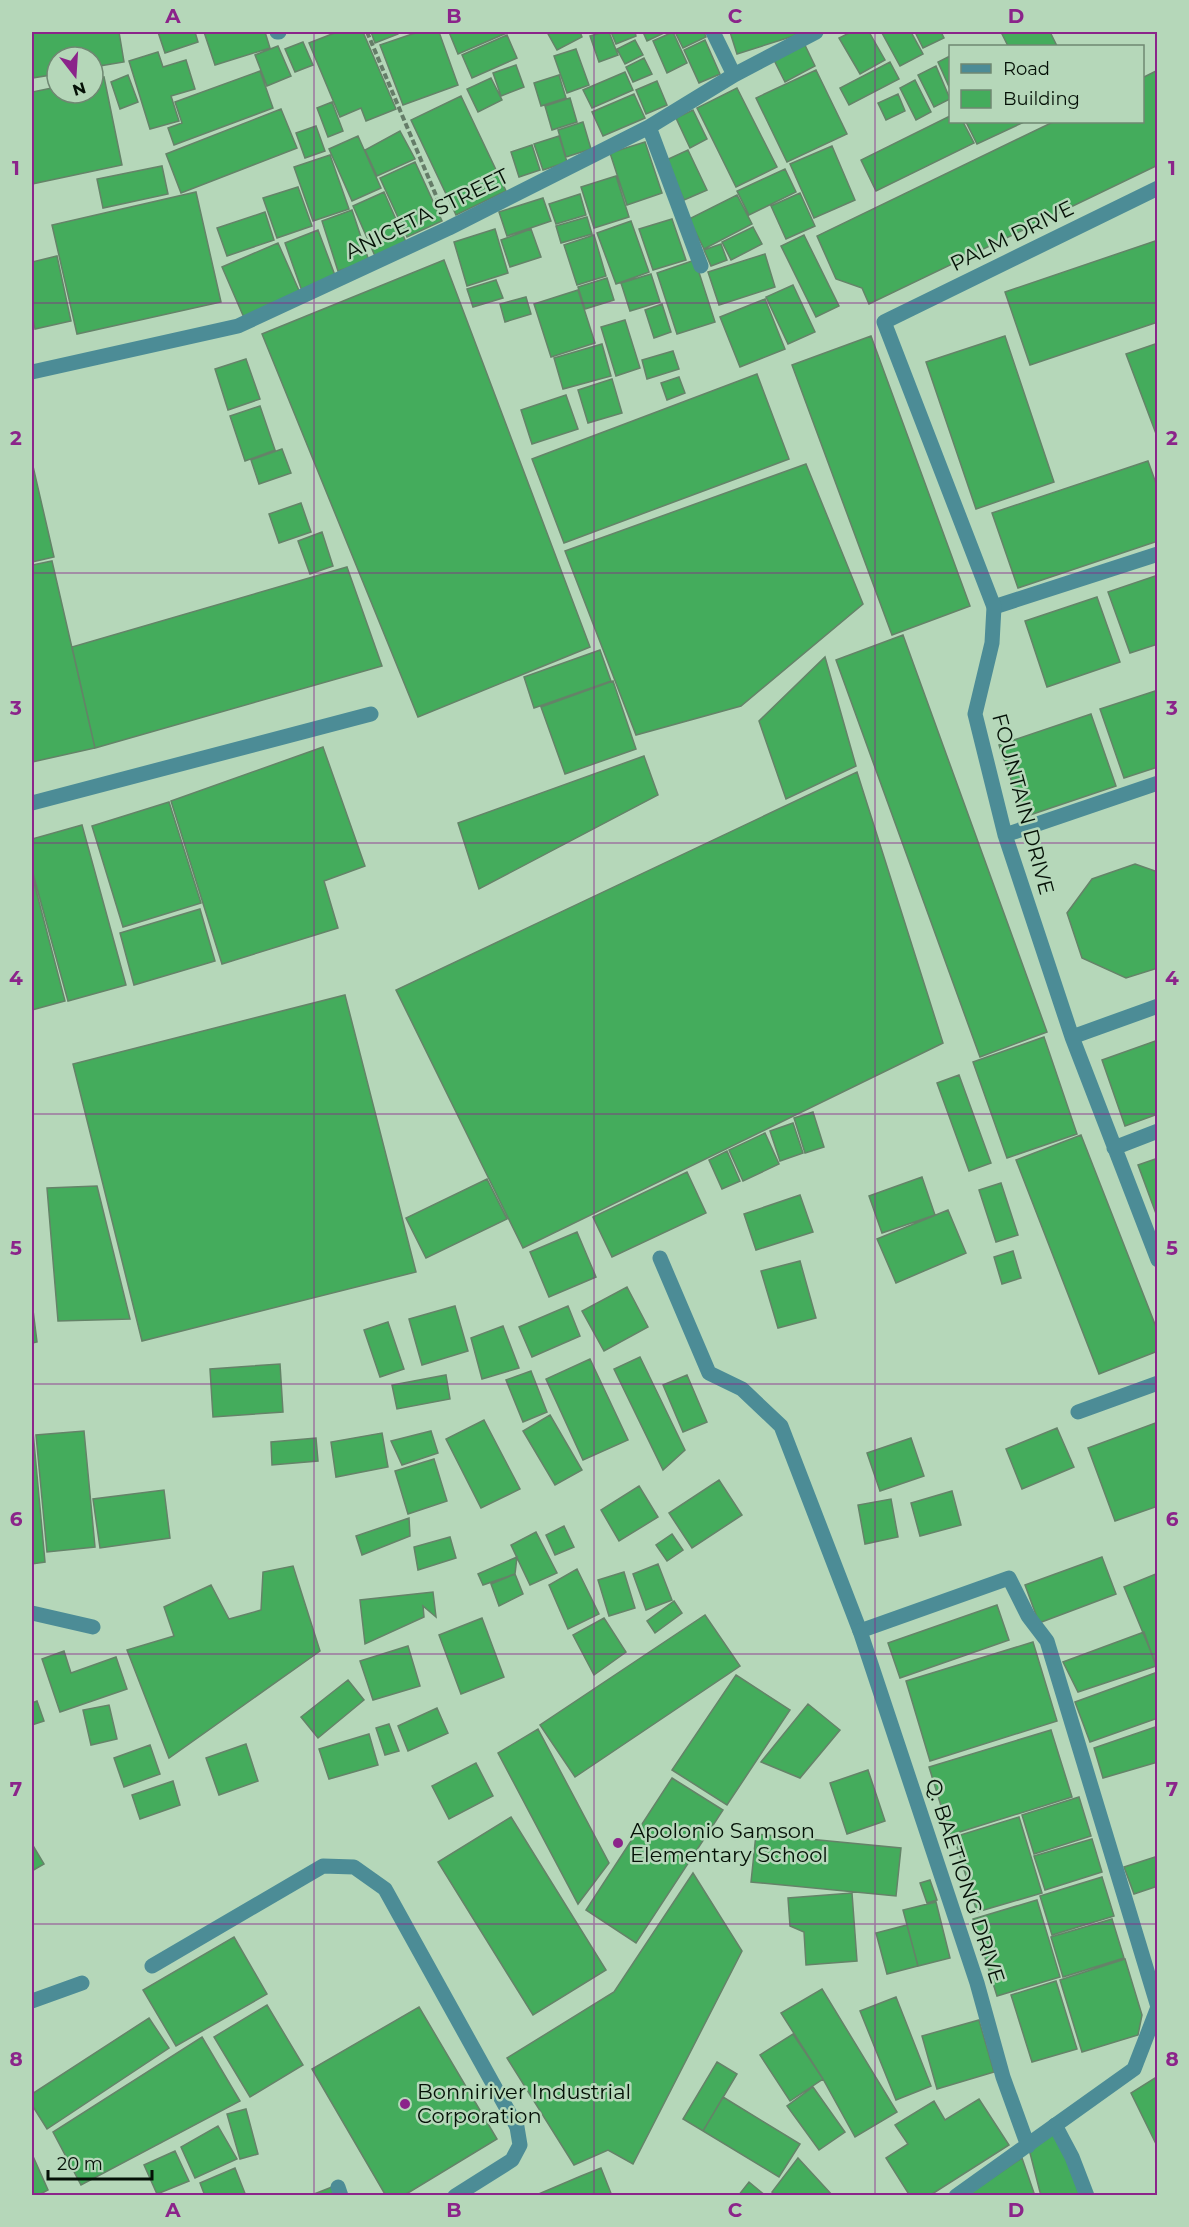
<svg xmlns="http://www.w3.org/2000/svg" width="1189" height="2227" font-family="Montserrat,sans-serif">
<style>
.building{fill:#44ac5c;stroke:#648368;stroke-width:1.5}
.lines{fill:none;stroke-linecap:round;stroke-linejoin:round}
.path{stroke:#657d68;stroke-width:4;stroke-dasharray:6 3;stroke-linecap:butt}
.service{stroke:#4c8c96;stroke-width:15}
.pedestrian{stroke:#4c8c96;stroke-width:15}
.minor{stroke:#4c8c96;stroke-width:15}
.grid{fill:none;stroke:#8b248a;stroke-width:1.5;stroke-opacity:0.55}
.poi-dot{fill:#8b248a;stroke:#b5d7b9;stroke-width:2}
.labels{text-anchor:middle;stroke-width:5;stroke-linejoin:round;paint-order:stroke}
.street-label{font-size:21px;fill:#051107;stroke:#b5d7b9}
.poi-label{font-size:21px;fill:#051107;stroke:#b5d7b9;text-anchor:start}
.neatline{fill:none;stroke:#8b248a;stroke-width:2}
.grid-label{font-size:20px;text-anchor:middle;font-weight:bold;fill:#8b248a}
</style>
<rect width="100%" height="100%" fill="#b5d7b9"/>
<path class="building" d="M32 32H119L124 62 93 67V57H57V74L32 78Z
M158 32H195L198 42 165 53Z
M204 32H265L270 48 215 65Z
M337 32H363L396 109 366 121 361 108 340 117 309 43Z
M371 32H398V34L375 43Z
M418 32H439L458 85 403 105 380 45Z
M449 32H509L458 54Z
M547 32H580L582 37 557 50Z
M604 32H609L618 55 599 62 590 36Z
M611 32H635L636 36 616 44Z
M643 32H666L647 41Z
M673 32 687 63 667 73 653 41Z
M675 32H704L706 37 683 48Z
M730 32H799L800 34 737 54Z
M851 32H869L885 60 860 74 839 38Z
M885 32H911L923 54 900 66 882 33Z
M915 32H941L944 38 923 48Z
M1001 32H1050L1057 46H1008Z
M507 35 517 58 472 78 462 55Z
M635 40 643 55 625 64 617 49Z
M705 40 720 74 699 83 684 50Z
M803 41 815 66 785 82 772 56Z
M303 42 313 65 295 72 285 49Z
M278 46 291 76 267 86 255 55Z
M576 49 589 85 567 93 554 56Z
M158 52 163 67 186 60 195 89 171 96 179 121 150 129 129 61Z
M950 56V89L938 62Z
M644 58 652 74 633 82 626 67Z
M890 62 899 79 849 105 840 88Z
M516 65 524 87 501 96 493 73Z
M936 66 950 99 934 107 918 75Z
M816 70 847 134 787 162 756 98Z
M1158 70V165L869 304 862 288 836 279 817 236 1053 122H1142V78Z
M260 71 273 108 174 145 168 128 182 123 175 102Z
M625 72 633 90 592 108 583 90Z
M128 75 138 102 120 109 111 82Z
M559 75 566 98 541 106 534 83Z
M104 77 122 165 32 184V92L57 87V93H93V80Z
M491 78 502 100 478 112 467 89Z
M915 80 931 112 916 120 900 88Z
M657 81 667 105 646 114 636 90Z
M737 88 777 167 736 187 697 108Z
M634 94 645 118 603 136 592 112Z
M898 94 905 111 886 120 878 103Z
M461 96 506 191 456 215 411 120Z
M570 98 577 122 552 130 545 106Z
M332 102 343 131 328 137 317 108Z
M281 109 297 148 181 193 166 154Z
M693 110 707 139 690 148 676 118Z
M950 116V122H963L974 143 876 191 861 160Z
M583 122 591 149 566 157 558 130Z
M966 122H1024L977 144Z
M316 126 325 151 305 158 296 133Z
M400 131 415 159 377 176 365 150Z
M358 136 381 188 352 201 329 149Z
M559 136 567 162 543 170 534 144Z
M645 142 662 193 627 205 610 153Z
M532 145 540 170 519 177 511 152Z
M832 146 855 200 814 218 790 164Z
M688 150 707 190 684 200 666 160Z
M330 155 349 209 313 221 294 167Z
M415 162 442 221 407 237 380 178Z
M162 166 168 194 103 208 97 179Z
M785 169 796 192 749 215 737 191Z
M616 176 629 217 594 228 581 187Z
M298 187 312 226 277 238 263 198Z
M196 192 221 302 77 334 52 225Z
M384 192 406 242 375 256 353 206Z
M800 193 815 226 786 239 771 206Z
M580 194 586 215 556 224 549 204Z
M737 195 752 224 704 249 689 219Z
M543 198 551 221 507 236 499 212Z
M352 210 369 261 338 271 322 221Z
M265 212 274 240 227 256 217 228Z
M587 217 592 234 561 243 556 226Z
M672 219 686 260 653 270 639 229Z
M631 221 649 272 616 284 597 233Z
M753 227 762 244 731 260 722 242Z
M495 229 508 273 467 286 454 242Z
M531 229 541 257 510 267 501 240Z
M318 230 336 278 302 291 285 243Z
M594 235 606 276 577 285 564 245Z
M804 235 839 306 816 317 781 246Z
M1158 240V322L1030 365 1005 292Z
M278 243 301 295 245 320 222 267Z
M721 244 727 260 711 266 704 250Z
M765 254 775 287 719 305 708 272Z
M57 256 71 321 35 329 32 314V262Z
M444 260 590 647 418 717 262 334Z
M695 260 715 322 677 334 657 273Z
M651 274 660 302 630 311 621 283Z
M607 278 614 300 585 309 578 287Z
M496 280 503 298 473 307 467 289Z
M793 285 815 332 788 344 766 297Z
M578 290 595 343 551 357 534 304Z
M526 297 531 314 505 322 500 304Z
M765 299 785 349 740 367 720 317Z
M662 304 671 332 654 338 645 310Z
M625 320 640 368 616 376 601 327Z
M871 336 970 606 892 635 792 365Z
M1005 336 1054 482 976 509 926 362Z
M1158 343V439L1126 354Z
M602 344 611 376 563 389 554 358Z
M673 351 679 369 647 379 642 360Z
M246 359 260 399 228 410 215 369Z
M757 374 789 459 564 543 532 459Z
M679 377 685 393 667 400 661 383Z
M612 379 622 413 588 423 578 390Z
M566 395 578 429 532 444 521 410Z
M260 406 275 450 245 461 230 416Z
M282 449 291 473 259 484 251 460Z
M1148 461 1158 489V541L1018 588 992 513Z
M32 462 54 557 32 562Z
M806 464 863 604 741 706 636 735 565 551Z
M301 503 311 532 279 543 269 514Z
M322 532 333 566 310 574 298 541Z
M52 561 95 748 32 762V565Z
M347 567 382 666 95 748 72 647Z
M1158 575V644L1130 653 1108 592Z
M1097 597 1120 662 1047 687 1025 621Z
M903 635 1047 1032 980 1057 836 660Z
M600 650 611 681 534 708 524 677Z
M825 657 856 766 786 799 759 721Z
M613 681 636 749 565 774 541 707Z
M1158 690V767L1124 778 1100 709Z
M1091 714 1116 786 1024 817 999 745Z
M323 747 365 866 324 881 338 928 222 964 171 801Z
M644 756 658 795 479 889 458 823Z
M857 772 943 1043 523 1248 396 990Z
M169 802 201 903 123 927 92 826Z
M82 825 126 985 68 1001 32 870V839Z
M1135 864 1158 872V968L1126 978 1082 958 1067 913 1092 879Z
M32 875 65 1001 32 1010Z
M200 909 215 961 134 985 120 933Z
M345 995 416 1272 142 1341 73 1064Z
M1044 1037 1077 1134 1007 1158 973 1062Z
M1158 1040V1114L1125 1126 1102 1060Z
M959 1075 991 1163 969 1171 937 1083Z
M813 1112 824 1147 805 1153 794 1118Z
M793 1123 803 1153 780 1161 770 1131Z
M765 1133 779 1164 743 1181 729 1150Z
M1081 1135 1158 1332V1351L1099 1374 1016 1160Z
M727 1151 740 1181 722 1189 709 1160Z
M1158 1158V1219L1138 1165Z
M687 1172 706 1213 612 1257 593 1217Z
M922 1177 935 1215 882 1233 869 1196Z
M487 1179 507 1219 426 1258 406 1218Z
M1001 1183 1018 1235 996 1242 979 1190Z
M97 1186 130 1319 58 1321 47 1188Z
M800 1195 813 1232 756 1250 744 1214Z
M948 1210 966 1253 896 1283 877 1239Z
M577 1232 596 1277 549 1297 530 1252Z
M1013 1251 1021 1278 1002 1284 994 1257Z
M800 1261 816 1318 778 1328 761 1271Z
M627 1287 648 1327 604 1351 582 1311Z
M32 1302 37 1342 32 1343Z
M455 1306 468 1351 422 1365 409 1319Z
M568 1306 580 1336 532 1357 519 1327Z
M388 1322 404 1369 380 1377 364 1330Z
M503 1326 519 1368 482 1379 471 1338Z
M640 1357 685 1450 663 1470 614 1369Z
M590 1359 628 1440 583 1460 546 1379Z
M280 1364 283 1412 213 1417 210 1369Z
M531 1371 547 1412 523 1422 506 1380Z
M446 1375 450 1399 397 1409 392 1385Z
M687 1375 707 1422 683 1432 663 1385Z
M550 1415 582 1470 555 1485 523 1431Z
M484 1420 520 1489 481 1508 446 1439Z
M32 1421 45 1562 32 1564Z
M1158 1422V1506L1115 1521 1088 1448Z
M1057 1428 1074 1467 1022 1489 1006 1449Z
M84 1431 95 1547 47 1552 36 1435Z
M431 1431 438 1453 402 1465 391 1441Z
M382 1433 388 1467 336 1477 331 1442Z
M316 1438 318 1461 272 1465 271 1442Z
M911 1438 924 1476 880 1491 867 1453Z
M434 1459 447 1501 408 1514 395 1471Z
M719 1480 742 1515 692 1548 669 1513Z
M639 1486 658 1517 619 1541 601 1510Z
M164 1490 170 1538 100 1548 93 1499Z
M952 1491 961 1525 920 1536 911 1503Z
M891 1499 898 1537 865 1544 858 1505Z
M409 1518 410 1536 362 1555 356 1536Z
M564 1526 574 1547 555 1555 546 1535Z
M536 1532 557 1573 530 1585 511 1545Z
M672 1534 683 1550 667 1561 656 1545Z
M450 1537 456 1558 418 1570 414 1547Z
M517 1557 515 1574 483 1585 478 1574Z
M1102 1557 1116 1594 1039 1623 1025 1585Z
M658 1564 672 1600 646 1610 633 1574Z
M293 1566 320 1651 169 1758 127 1650 174 1636 164 1607 211 1585 229 1619 261 1610 263 1572Z
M577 1569 599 1614 568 1629 549 1585Z
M624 1572 635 1608 609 1616 598 1580Z
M1158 1573V1669L1124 1587Z
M515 1574 523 1594 499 1606 491 1584Z
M433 1592 436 1617 423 1606 424 1617 365 1644 360 1600Z
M674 1601 682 1613 655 1633 647 1621Z
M997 1605 1009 1640 900 1678 888 1643Z
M705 1615 740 1666 575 1777 540 1725Z
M482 1618 504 1677 461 1694 439 1635Z
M604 1618 626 1652 594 1675 573 1635Z
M1144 1632 1156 1666 1078 1692 1063 1662Z
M1033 1642 1057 1721 930 1761 906 1681Z
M408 1646 420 1686 373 1700 360 1661Z
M64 1651 71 1673 116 1657 127 1689 60 1712 42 1659Z
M1155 1673 1158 1679V1718L1090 1742 1075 1702Z
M736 1675 790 1710 727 1805 672 1770Z
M348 1680 364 1700 318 1738 301 1717Z
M37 1701 44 1721 32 1725V1703Z
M808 1704 840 1730 800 1778 761 1762Z
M109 1705 117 1739 91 1745 83 1710Z
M437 1708 448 1733 408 1751 398 1726Z
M389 1724 399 1751 385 1755 376 1728Z
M1158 1726V1762L1103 1778 1094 1748Z
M538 1729 609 1863 578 1904 498 1753Z
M1051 1730 1072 1797 950 1835 929 1767Z
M369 1734 378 1765 329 1779 319 1749Z
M246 1744 258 1781 219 1795 206 1758Z
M150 1745 160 1774 124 1787 114 1758Z
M476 1763 493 1796 449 1819 432 1786Z
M868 1770 885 1821 847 1834 830 1783Z
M672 1778 723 1810 636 1943 586 1910Z
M173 1781 180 1805 140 1819 132 1795Z
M1079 1797 1091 1836 1034 1854 1022 1815Z
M511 1817 606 1970 533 2015 438 1862Z
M1019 1817 1042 1893 977 1912 954 1837Z
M756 1834 901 1848 896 1896 751 1882Z
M1092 1839 1102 1872 1045 1890 1034 1856Z
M32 1844 44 1864 32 1871Z
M1158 1856V1886L1134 1894 1124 1867Z
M693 1873 742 1951 633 2164 608 2150 574 2165 507 2058 614 1992Z
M1102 1877 1114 1916 1052 1935 1040 1896Z
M930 1880 937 1900 927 1903 920 1883Z
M852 1893 857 1961 806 1965 804 1932 790 1926 788 1898Z
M1037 1900 1060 1977 997 1996 973 1919Z
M936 1902 950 1958 918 1966 903 1910Z
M1112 1919 1124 1958 1063 1977 1051 1937Z
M907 1925 918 1966 887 1974 876 1933Z
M234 1937 267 1994 176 2046 143 1990Z
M1125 1959 1142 2015 1138 2035 1082 2052 1060 1980Z
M1056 1981 1077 2049 1032 2062 1011 1995Z
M822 1989 897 2112 855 2137 823 2079 781 2013Z
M896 1997 931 2086 896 2100 860 2011Z
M267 2005 303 2065 250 2097 214 2037Z
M419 2007 497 2139 403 2196H386L312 2069Z
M149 2018 169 2048 47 2129 32 2105V2094Z
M979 2020 994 2072 937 2089 922 2036Z
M793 2034 823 2079 790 2101 760 2055Z
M202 2037 240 2101 81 2185 53 2132Z
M717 2062 737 2074 703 2131 683 2119Z
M1158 2076V2148L1131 2093Z
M813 2087 845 2132 819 2150 787 2106Z
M723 2097 800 2144 779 2177 703 2131Z
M979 2099 1009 2145 929 2196H910L886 2158 908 2144 895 2125 934 2101 945 2120Z
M246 2109 258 2154 240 2159 227 2114Z
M218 2126 237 2159 195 2178 181 2147Z
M1053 2131 1071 2158 1080 2196H1041L1029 2149Z
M175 2151 189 2181 157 2194 144 2165Z
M32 2154 48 2190 37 2196H32Z
M798 2158 833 2196H778L772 2192Z
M1022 2158 1035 2196H966Z
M235 2168 246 2196H205L200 2183Z
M601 2168 612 2196H534L581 2176Z
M749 2182 766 2196H738Z
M332 2187 336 2196H309Z"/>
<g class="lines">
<path class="path" d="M367 32 440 205"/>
<path class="service" d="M277 32H279
M713 32 734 75
M649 127 701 266
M32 372 238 326 449 228 649 127 734 75 816 32
M994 607 1158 554
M32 803 371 714
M660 1258 709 1373 742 1389 781 1426 860 1631
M152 1966 323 1866 354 1867 385 1889 517 2127 520 2145 512 2160 455 2196
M32 2001 82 1983
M1055 2125 1072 2157 1087 2196"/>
<path class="pedestrian" d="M338 2187 341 2196"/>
<path class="minor" d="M1158 188 884 322 994 607 992 643 975 714 1005 835 1072 1037 1158 1260
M1005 835 1158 783
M1072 1037 1158 1006
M1114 1148 1158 1131
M1078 1412 1158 1383
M32 1613 93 1627
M1028 2146 1003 2077 977 1983 860 1631 1009 1578 1028 1616 1047 1641 1158 2007
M956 2196 1134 2069 1158 2007"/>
</g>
<path class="grid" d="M314 32V2196M594 32V2196M875 32V2196M32 303H1158M32 573H1158M32 843H1158M32 1114H1158M32 1384H1158M32 1654H1158M32 1924H1158"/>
<g class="poi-dot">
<circle cx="618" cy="1843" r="6"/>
<circle cx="405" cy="2104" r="6"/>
</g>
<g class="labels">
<g class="street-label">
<text transform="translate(427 214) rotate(-26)" y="7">ANICETA STREET</text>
<text transform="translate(1012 236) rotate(-26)" y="7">PALM DRIVE</text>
<text transform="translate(1023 804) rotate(75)" y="7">FOUNTAIN DRIVE</text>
<text transform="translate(965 1881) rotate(72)" y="7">Q. BAETIONG DRIVE</text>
</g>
<g class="poi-label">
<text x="630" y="1838">Apolonio Samson<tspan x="630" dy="24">Elementary School</tspan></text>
<text x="417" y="2099">Bonniriver Industrial<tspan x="417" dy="24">Corporation</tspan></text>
</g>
</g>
<rect width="1189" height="2227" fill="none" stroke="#b5d7b9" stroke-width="66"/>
<rect x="949" y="45" width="195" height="78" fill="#b5d7b9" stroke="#6f8872" stroke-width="1.5"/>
<rect x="961" y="64" width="30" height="9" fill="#4c8c96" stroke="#6f8872" stroke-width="1.5"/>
<text x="1003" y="75" font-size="18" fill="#051107">Road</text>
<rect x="961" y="90" width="30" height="18" fill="#44ac5c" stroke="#6f8872" stroke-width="1.5"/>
<text x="1003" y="105" font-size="18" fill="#051107">Building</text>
<g transform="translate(75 75) rotate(163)"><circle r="28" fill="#b5d7b9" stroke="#6f8872" stroke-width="1.5"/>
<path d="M0-4.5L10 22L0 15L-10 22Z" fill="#8b248a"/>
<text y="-9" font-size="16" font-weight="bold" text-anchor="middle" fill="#051107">N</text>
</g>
<path d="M48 2170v9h104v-9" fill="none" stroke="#051107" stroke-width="3"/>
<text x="57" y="2170" font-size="18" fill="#051107" stroke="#b5d7b9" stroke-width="4.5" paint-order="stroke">20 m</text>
<rect x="33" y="33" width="1123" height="2161" class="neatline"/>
<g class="grid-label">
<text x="173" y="23">A</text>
<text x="454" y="23">B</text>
<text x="735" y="23">C</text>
<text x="1016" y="23">D</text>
<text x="16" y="175">1</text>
<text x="1172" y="175">1</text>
<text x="16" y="445">2</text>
<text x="1172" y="445">2</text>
<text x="16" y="715">3</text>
<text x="1172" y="715">3</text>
<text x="16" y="985">4</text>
<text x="1172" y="985">4</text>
<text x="16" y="1255">5</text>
<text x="1172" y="1255">5</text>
<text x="16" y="1526">6</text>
<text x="1172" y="1526">6</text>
<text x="16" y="1796">7</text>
<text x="1172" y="1796">7</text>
<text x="16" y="2066">8</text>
<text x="1172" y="2066">8</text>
<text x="173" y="2217">A</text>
<text x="454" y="2217">B</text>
<text x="735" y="2217">C</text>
<text x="1016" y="2217">D</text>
</g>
</svg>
